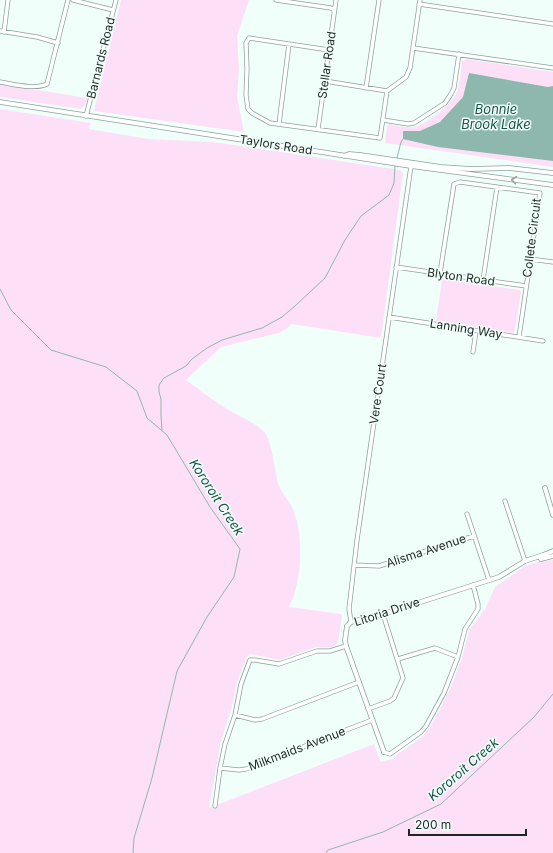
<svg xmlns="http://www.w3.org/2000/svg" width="553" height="853" font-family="Inter,sans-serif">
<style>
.green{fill:#fde0f7}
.water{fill:#8eb7ad}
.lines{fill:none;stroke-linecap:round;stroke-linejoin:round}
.stream{stroke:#8eb7ad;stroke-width:1}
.minor-casing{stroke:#8ca19c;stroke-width:5}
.tertiary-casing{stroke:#8ca19c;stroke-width:5.5}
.minor{stroke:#fff;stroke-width:3.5}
.tertiary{stroke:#fff;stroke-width:4}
.oneway{stroke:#9a9d9c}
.labels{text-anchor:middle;stroke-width:3;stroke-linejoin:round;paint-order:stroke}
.street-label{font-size:12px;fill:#1e2624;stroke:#f1fffb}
.water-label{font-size:13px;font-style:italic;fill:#195247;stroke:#f1fffb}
</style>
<rect width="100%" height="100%" fill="#f1fffb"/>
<path class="green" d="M121 0H249L237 36 239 69 237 96 244 132 94 111Z
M466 59 553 72V167L385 143 387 126 389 124C397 126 406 128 414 127 427 124 452 104 457 92 460 82 461 71 462 61Z
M0 84 88 98 85 105 81 109 0 97Z
M0 109 91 123 89 129 149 139 214 142 400 170 403 173 381 338 292 324 286 329 279 333 221 347 186 380C201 391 218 404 234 413 244 419 257 423 265 433 272 442 275 473 279 486 282 494 291 502 294 512 304 538 302 582 289 607L341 614 342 616 338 643 332 647H316L279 660 250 654 247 657 237 682 232 707 221 741 209 808 374 744 381 762 395 758 396 755 422 737 432 724 450 689 462 658 469 630 485 609 495 587 525 566 537 562 553 560V853H0Z
M442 279 520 290 521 292 515 331 513 333 436 321Z"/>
<path class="water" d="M469 73 548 87 553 86V161L438 147 403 139V131H420L440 122 463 97Z"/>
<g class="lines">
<path class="stream" d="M397 158 401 142 403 139
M0 289 11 310 51 350 106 367 137 391 147 418 167 435 210 507 240 549 234 577 207 617 177 671 152 778 134 838 133 853
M162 430 161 415V399L159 392V385L164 378 186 366 192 359 207 348 222 340 262 328 282 317 295 306 325 278 345 240 361 216 389 195 394 183 395 165
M326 853 328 850 383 832 441 804 534 717 553 694"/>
<g class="minor-casing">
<path id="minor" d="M73 0 113 10
M276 0 331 8 334 10V12
M419 4 553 24
M0 31 37 37 58 43
M4 32 8 0
M413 48 553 68
M329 50 249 38 246 43 247 69 246 95 248 109 252 113 270 123 380 138 387 91
M325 81 387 91 406 77 410 68 420 0
M0 82C13 84 35 90 47 84L68 0
M366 88 379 0
M86 116 116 0
M383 120 408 124 414 123 445 103 451 94 454 88 459 54
M279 124 289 44
M318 129 336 0
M530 259 553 262
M396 267 526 286
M440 273 454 184 460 182 540 193 519 337
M483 280 497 187
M389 317 543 341
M473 352 476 331
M505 501 525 561
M467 514 489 580
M355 565 379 566 474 536
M351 622 349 609 357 540 411 166
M398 659 435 648 458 657
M368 709 390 701 394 698 403 678 383 614
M235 715 255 720 262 719 359 682
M384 752 390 754 421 732 426 726 444 693 458 657 465 629 478 609V604L473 585
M220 768 239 770 246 769 372 720
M215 806 220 768 225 744 235 715 241 684 250 660H255L279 664 317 651H330L346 646"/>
</g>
<g class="tertiary-casing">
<path id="tertiary" d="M0 102 411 166 553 185
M344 156 349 154 360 155 441 167 470 169 509 168 553 173
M545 488 553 515
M541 559 553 556
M384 752 346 646 345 640 347 626 351 622 383 614 499 577 525 561 543 555 553 551"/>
</g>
<use href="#minor" class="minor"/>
<use href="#tertiary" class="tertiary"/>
</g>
<defs><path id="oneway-chevron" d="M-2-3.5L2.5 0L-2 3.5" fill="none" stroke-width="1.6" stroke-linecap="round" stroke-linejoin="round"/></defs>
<use class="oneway" href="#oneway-chevron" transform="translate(514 180) rotate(-173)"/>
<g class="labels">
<g class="street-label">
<text transform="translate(101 58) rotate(-76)" y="4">Barnards Road</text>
<text transform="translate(327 65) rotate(-82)" y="4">Stellar Road</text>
<text transform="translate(276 145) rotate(9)" y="4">Taylors Road</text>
<text transform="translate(532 238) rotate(-83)" y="4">Collete Circuit</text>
<text transform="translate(461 277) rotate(8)" y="4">Blyton Road</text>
<text transform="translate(466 329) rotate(9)" y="4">Lanning Way</text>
<text transform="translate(378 394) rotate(-82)" y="4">Vere Court</text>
<text transform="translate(426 551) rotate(-18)" y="4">Alisma Avenue</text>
<text transform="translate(387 612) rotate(-18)" y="4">Litoria Drive</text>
<text transform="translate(297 749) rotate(-21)" y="4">Milkmaids Avenue</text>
</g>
<g class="water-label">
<text x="496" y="114">Bonnie<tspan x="496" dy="15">Brook Lake</tspan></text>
<text transform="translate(217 497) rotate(57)" y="5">Kororoit Creek</text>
<text transform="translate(463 769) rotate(-41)" y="5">Kororoit Creek</text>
</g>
</g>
<path d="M409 829v6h117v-6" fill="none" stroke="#1e2624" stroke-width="2"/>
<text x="415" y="829" font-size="12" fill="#1e2624" stroke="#f1fffb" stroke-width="3" paint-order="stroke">200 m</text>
</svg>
